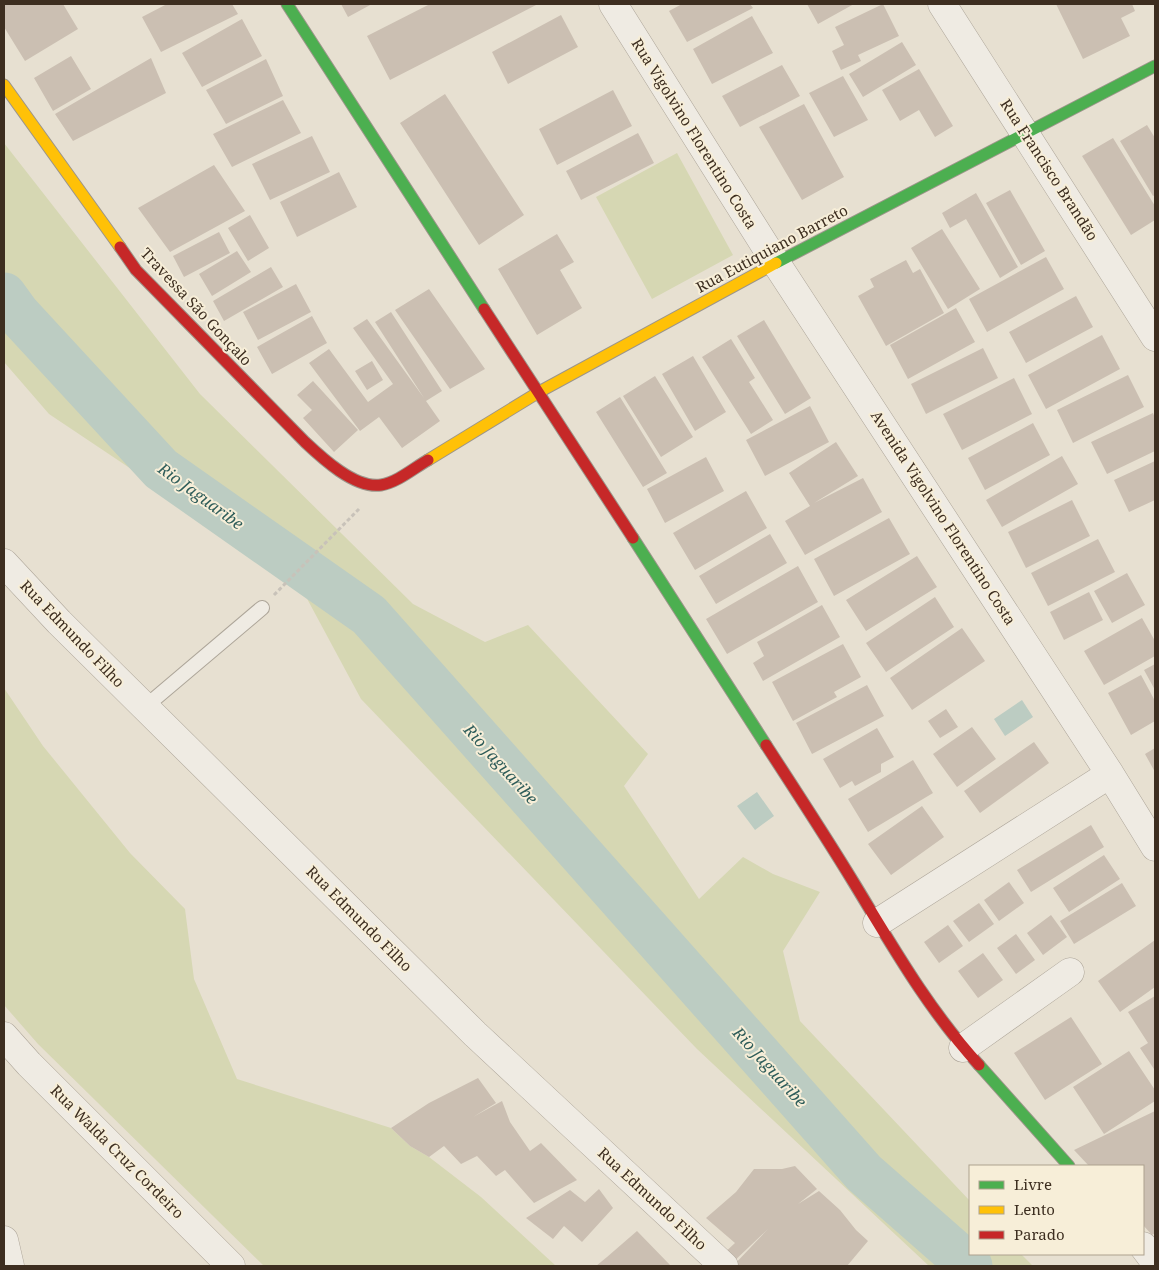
<svg xmlns="http://www.w3.org/2000/svg" width="1159" height="1270" font-family="'Noto Serif',serif">
<style>
.green{fill:#d6d7b3}
.water{fill:#bcccc2}
.lines{fill:none;stroke-linecap:round;stroke-linejoin:round}
.river{stroke:#bcccc2;stroke-width:45}
.building{fill:#cbbfb2}
.lane-casing{stroke:#ada599;stroke-width:16}
.street-casing{stroke:#ada599;stroke-width:29}
.fast-casing{stroke:#9c958a;stroke-width:13}
.slow-casing{stroke:#9c958a;stroke-width:13}
.jam-casing{stroke:#9c958a;stroke-width:13}
.path{stroke:#c8c2b9;stroke-width:3;stroke-dasharray:4 2.5;stroke-linecap:butt}
.lane{stroke:#efebe3;stroke-width:14}
.street{stroke:#efebe3;stroke-width:28}
.fast{stroke:#4caf50;stroke-width:11}
.slow{stroke:#ffc107;stroke-width:11}
.jam{stroke:#c62828;stroke-width:11}
.labels{text-anchor:middle;stroke-width:4;stroke-linejoin:round;paint-order:stroke}
.street-label{font-size:15px;fill:#3d2e20;stroke:#f7eed8}
.water-label{font-size:16px;font-style:italic;fill:#2f5d5a;stroke:#f7eed8}
</style>
<rect width="100%" height="100%" fill="#e7e0d1"/>
<path class="green" d="M4 143 200 394 413 604 485 642 528 625 648 754 624 786 699 899 743 857 773 874 820 892 783 951 800 1021 970 1201V1254H1021L1033 1266H929L697 1049 361 699 297 580 49 414 4 362Z
M677 153 733 255 652 299 596 197Z
M4 688 43 746 130 853 185 909 194 979 237 1079 391 1128 410 1146 429 1157 481 1197 556 1266H264L38 1044 4 1005Z"/>
<path class="water" d="M1022 700 1033 717 1005 736 994 719Z
M757 792 774 816 755 830 737 806Z"/>
<g class="lines">
<path class="river" d="M4 295 17 313 161 469 369 615 864 1173 970 1266"/>
</g>
<path class="building" d="M4 4H63L78 29 25 61 4 27Z
M167 4H232L238 14 161 52 142 17Z
M341 4H372L348 17Z
M430 4H538L390 80 367 36Z
M682 4H750L753 8 687 42 669 11Z
M807 4H854L818 24Z
M883 4 899 36 858 55 861 61 841 70 832 51 844 45 835 27Z
M1056 4H1132L1135 11 1121 18 1130 36 1083 59Z
M561 15 578 47 508 84 492 52Z
M752 16 773 53 712 84 693 49Z
M242 19 262 56 202 87 182 53Z
M902 42 916 65 863 97 849 74Z
M71 56 91 89 53 111 34 78Z
M151 58 166 93 73 141 55 114Z
M266 59 283 96 226 124 206 90Z
M782 65 800 96 740 127 722 96Z
M919 69 953 126 935 137 919 110 900 121 882 90Z
M843 76 868 120 834 137 809 93Z
M613 90 632 126 557 165 539 129Z
M445 94 524 215 479 245 400 123Z
M283 100 301 133 232 167 213 134Z
M804 104 844 177 802 200 759 127Z
M1147 125 1155 138V195L1153 196 1120 141Z
M638 133 654 163 581 200 566 171Z
M312 136 330 172 270 200 252 164Z
M1113 138 1155 206V220L1131 235 1082 156Z
M214 165 245 211 170 252 138 208Z
M339 172 357 207 297 237 280 202Z
M1010 190 1045 251 1021 265 986 203Z
M976 193 1018 267 1000 278 966 219 950 228 942 213Z
M250 215 269 248 248 261 228 228Z
M942 229 980 289 948 309 911 248Z
M219 232 230 253 184 277 173 256Z
M557 234 574 262 560 270 582 308 537 335 498 269Z
M237 251 251 272 212 296 199 274Z
M1046 257 1064 289 987 332 969 299Z
M906 260 913 273 920 269 944 313 886 346 858 296 874 287 870 279Z
M271 267 283 287 224 321 213 301Z
M296 284 311 312 258 340 243 312Z
M429 289 485 369 450 389 395 310Z
M1076 296 1093 327 1026 363 1009 332Z
M956 308 975 342 908 379 890 345Z
M391 312 442 391 426 401 440 421 402 448 379 417 360 431 309 363 329 349 368 402 393 384 353 328 367 319 424 398 375 322Z
M312 316 327 343 272 374 257 347Z
M764 320 811 398 785 414 737 336Z
M1102 335 1120 369 1046 409 1028 375Z
M731 339 755 378 749 382 773 420 751 434 702 357Z
M983 348 998 378 926 414 911 384Z
M693 356 726 412 695 431 662 374Z
M372 361 383 380 367 390 355 371Z
M1128 375 1144 407 1073 443 1057 410Z
M655 376 693 437 661 457 623 396Z
M1014 378 1032 414 962 450 943 414Z
M313 381 358 430 334 452 303 418 312 410 297 395Z
M620 397 667 473 643 487 596 412Z
M810 406 829 442 765 476 746 440Z
M1153 413 1155 418V451L1107 474 1091 442Z
M1033 423 1050 455 985 490 968 458Z
M836 442 858 476 814 503 863 478 882 512 805 555 785 521 810 506 789 473Z
M1062 456 1078 484 1002 527 986 500Z
M706 457 724 491 665 523 647 489Z
M1155 461V500L1129 512 1114 480Z
M746 491 767 528 695 570 673 533Z
M1072 500 1090 536 1026 568 1008 532Z
M889 518 910 554 834 596 814 559Z
M770 534 787 563 716 604 699 576Z
M1098 539 1115 572 1048 606 1031 573Z
M917 556 937 587 866 631 846 600Z
M798 566 818 602 727 654 706 619Z
M1127 573 1145 605 1112 623 1094 591Z
M1089 592 1103 620 1064 640 1050 612Z
M935 597 954 627 886 672 866 643Z
M822 605 840 637 763 681 753 663 764 656 757 642Z
M1142 618 1155 641V656L1104 685 1084 651Z
M962 628 985 661 912 710 890 678Z
M843 644 861 677 834 692 837 697 793 721 772 682Z
M1155 664V690L1144 670Z
M1141 675 1155 701V721L1131 735 1108 693Z
M867 685 884 716 812 754 796 723Z
M946 709 958 727 940 738 928 721Z
M972 727 996 759 957 787 933 754Z
M877 728 894 757 881 764V772L855 786 852 781 840 788 823 759Z
M1034 742 1049 763 980 813 964 791Z
M1155 748V772L1145 754Z
M913 760 933 793 868 832 848 799Z
M922 806 944 837 891 875 868 844Z
M1091 825 1104 847 1031 892 1017 870Z
M1104 855 1120 879 1069 912 1053 888Z
M1009 882 1024 903 999 921 984 900Z
M1122 883 1136 906 1074 944 1060 921Z
M979 903 994 924 969 942 953 921Z
M1051 915 1067 937 1043 955 1027 933Z
M948 925 963 946 939 963 924 942Z
M1016 934 1035 960 1016 974 997 948Z
M1155 940V987L1120 1012 1098 981Z
M983 953 1003 980 978 998 958 971Z
M1155 996V1068L1154 1069 1140 1048 1148 1043 1128 1012Z
M1071 1017 1102 1064 1045 1100 1014 1053Z
M1129 1051 1155 1090V1101L1104 1134 1073 1087Z
M478 1078 496 1103 473 1117 502 1101 510 1122 530 1151 541 1143 577 1180 534 1203 505 1170 496 1176 477 1156 461 1164 444 1146 429 1157 410 1146 391 1128 429 1103Z
M1155 1111V1233L1152 1235 1143 1225V1166H1089L1074 1150Z
M795 1166 817 1189 798 1204 819 1191 840 1210 856 1230 868 1241 847 1266H733L768 1229 730 1265 720 1257 735 1243 706 1218 736 1192 754 1169H782Z
M599 1189 613 1208 582 1242 564 1226 553 1239 526 1218 570 1190 585 1202Z
M637 1231 671 1266H596L607 1257Z"/>
<g class="lines">
<g class="lane-casing">
<path id="lane" d="M145 707 262 608"/>
</g>
<g class="street-casing">
<path id="street" d="M613 4 776 263 1110 774 1155 847
M942 4 1155 337
M4 563 59 622 475 1034 724 1266
M877 923 1110 774
M4 1036 29 1064 231 1266
M963 1048 1070 972
M4 1240 10 1266
M1143 1246 1155 1262"/>
</g>
<g class="fast-casing">
<path id="fast" d="M287 4 484 309
M776 263 1155 66
M633 538 766 745
M979 1065 1069 1166"/>
</g>
<g class="slow-casing">
<path id="slow" d="M4 85 120 247
M428 460 539 392 776 263"/>
</g>
<g class="jam-casing">
<path id="jam" d="M120 247 136 270 305 442C322 458 355 489 381 485 398 482 414 468 428 460
M484 309 633 538
M766 745C796 791 826 837 854 883 893 947 928 1009 979 1065"/>
</g>
<path class="path" d="M274 595 359 509"/>
<use href="#lane" class="lane"/>
<use href="#street" class="street"/>
<use href="#fast" class="fast"/>
<use href="#slow" class="slow"/>
<use href="#jam" class="jam"/>
</g>
<g class="labels">
<g class="street-label">
<text transform="translate(694 134) rotate(58)" y="5">Rua Vigolvino Florentino Costa</text>
<text transform="translate(1049 170) rotate(57)" y="5">Rua Francisco Brandão</text>
<text transform="translate(772 249) rotate(-28)" y="5">Rua Eutiquiano Barreto</text>
<text transform="translate(196 307) rotate(47)" y="5">Travessa São Gonçalo</text>
<text transform="translate(943 518) rotate(57)" y="5">Avenida Vigolvino Florentino Costa</text>
<text transform="translate(72 634) rotate(46)" y="5">Rua Edmundo Filho</text>
<text transform="translate(359 919) rotate(45)" y="5">Rua Edmundo Filho</text>
<text transform="translate(117 1152) rotate(45)" y="5">Rua Walda Cruz Cordeiro</text>
<text transform="translate(652 1199) rotate(43)" y="5">Rua Edmundo Filho</text>
</g>
<g class="water-label">
<text transform="translate(201 496) rotate(36)" y="6">Rio Jaguaribe</text>
<text transform="translate(501 764) rotate(48)" y="6">Rio Jaguaribe</text>
<text transform="translate(770 1067) rotate(48)" y="6">Rio Jaguaribe</text>
</g>
</g>
<rect width="1159" height="1270" fill="none" stroke="#3d2e20" stroke-width="10"/>
<rect x="969" y="1165" width="175" height="90" fill="#f7eed8" stroke="#ada18e"/>
<rect x="979" y="1181" width="25" height="8" fill="#4caf50" stroke="#ada18e"/>
<text x="1014" y="1190" font-size="15" fill="#3d2e20">Livre</text>
<rect x="979" y="1206" width="25" height="8" fill="#ffc107" stroke="#ada18e"/>
<text x="1014" y="1215" font-size="15" fill="#3d2e20">Lento</text>
<rect x="979" y="1231" width="25" height="8" fill="#c62828" stroke="#ada18e"/>
<text x="1014" y="1240" font-size="15" fill="#3d2e20">Parado</text>
</svg>
